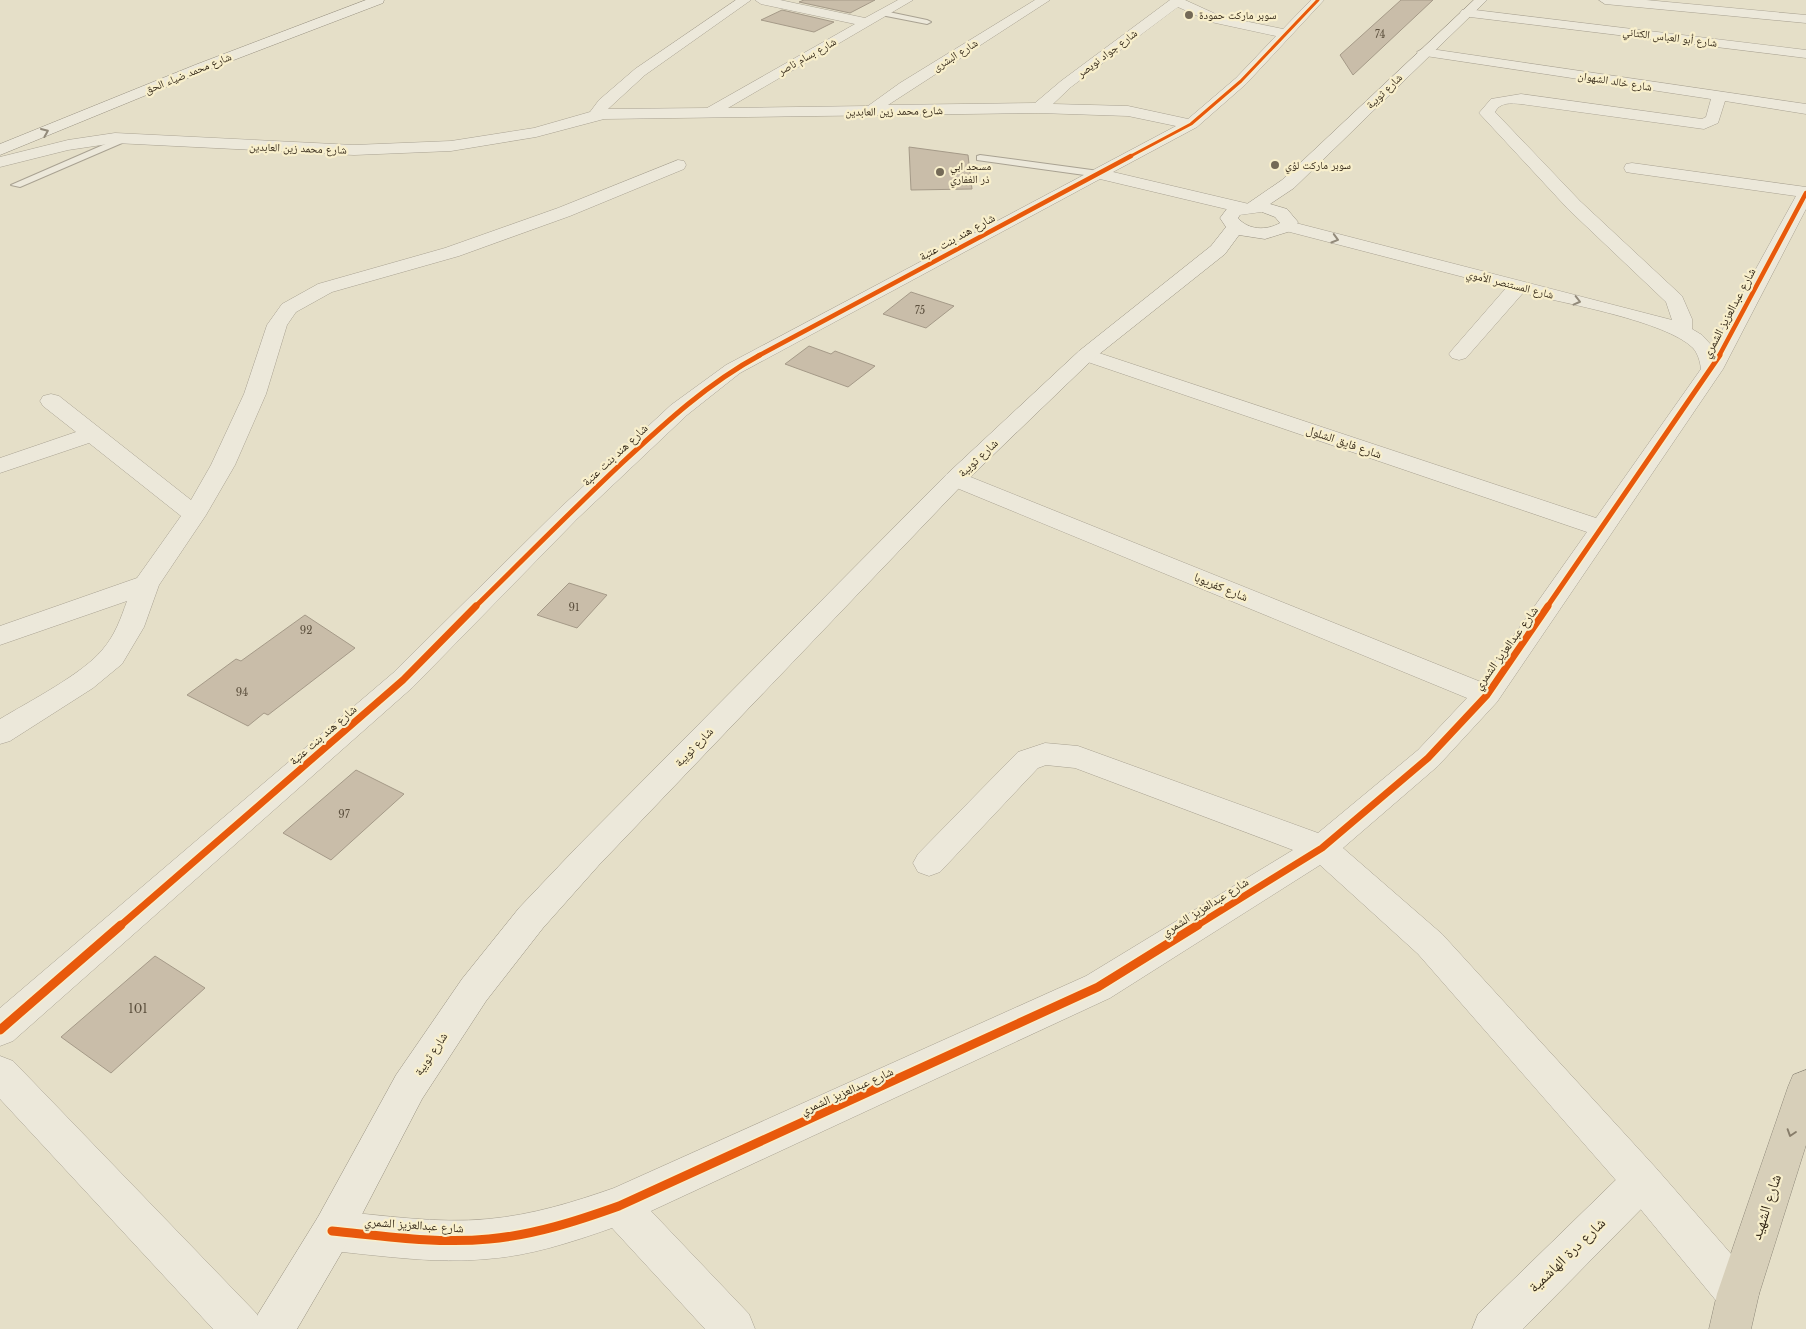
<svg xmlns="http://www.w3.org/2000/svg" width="1806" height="1329" font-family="'Libre Baskerville','Noto Naskh Arabic',serif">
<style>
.building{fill:#c9bda9;stroke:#a59a88}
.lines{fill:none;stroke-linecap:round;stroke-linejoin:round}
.lane-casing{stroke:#a9a292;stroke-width:2}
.street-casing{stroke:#a9a292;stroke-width:1}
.secondary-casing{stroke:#999282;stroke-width:1}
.highway-casing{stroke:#8e8879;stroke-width:1}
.lane{fill:#ece8da;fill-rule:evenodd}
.street{fill:#ece8da;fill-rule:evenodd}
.secondary{fill:#ece8da;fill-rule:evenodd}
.highway{fill:#d7cfb9;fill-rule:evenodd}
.cycleway-far4-casing{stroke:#f8efcc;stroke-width:5}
.cycleway-far3-casing{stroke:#f8efcc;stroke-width:6}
.cycleway-far2-casing{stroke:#f8efcc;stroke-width:8}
.cycleway-far1-casing{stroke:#f8efcc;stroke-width:10}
.cycleway-casing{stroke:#f8efcc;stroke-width:12}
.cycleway-far4{stroke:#e8590c;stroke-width:3}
.cycleway-far3{stroke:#e8590c;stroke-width:4.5}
.cycleway-far2{stroke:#e8590c;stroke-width:5}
.cycleway-far1{stroke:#e8590c;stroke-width:7}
.cycleway{stroke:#e8590c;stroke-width:9}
.oneway{stroke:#928a7a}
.oneway2{stroke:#877d6a}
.poi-dot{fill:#746a57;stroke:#f8efcc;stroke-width:2}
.labels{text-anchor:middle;stroke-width:4.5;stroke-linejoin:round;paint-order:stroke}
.number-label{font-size:10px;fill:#5c503e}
.far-poi-label{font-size:11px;fill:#372b1a;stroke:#f8efcc;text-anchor:start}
.far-street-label{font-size:11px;fill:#372b1a;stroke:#f8efcc}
.street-label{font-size:12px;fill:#372b1a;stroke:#f8efcc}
.near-number-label{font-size:12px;fill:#5c503e}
.near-street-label{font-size:15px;fill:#372b1a;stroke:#f8efcc}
</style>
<rect width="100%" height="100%" fill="#e5dfc8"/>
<path class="building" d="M804 0H875L850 13 799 2Z
M1401 0H1433L1353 75 1340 55Z
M782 10 834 22 814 32 761 20Z
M909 147 968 155 972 189 911 190Z
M911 292 954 306 926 328 883 314Z
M809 346 831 354 835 351 875 366 848 387 785 364Z
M569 583 607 595 577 628 537 615Z
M305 615 355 648 268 715 264 713 248 726 187 695 236 659 241 661Z
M356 770 404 794 331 860 283 833Z
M155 956 205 988 111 1073 61 1037Z"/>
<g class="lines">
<g class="lane-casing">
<path id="lane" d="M884 11 927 20 931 22 927 24 881 15V11Z
M126 135 129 136V140L20 187 11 185Z
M980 155 1099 171 1104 174 1099 177 977 160V156Z"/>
</g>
<g class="street-casing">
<path id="street" d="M736 0H751L645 75 608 109 707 108 855 24 761 4 755 0H780L865 18 898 0H913L728 108 868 106 900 83 1035 0H1050L888 105 1035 103 1061 81 1170 0H1185L1220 16 1283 29 1311 0H1324L1246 84 1197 127 1113 172 1249 204 1252 208 1249 212 1243 213 1100 179 740 373 687 415 577 519 413 687 13 1041 0 1046V1008L393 673 559 509 671 405 726 365 1176 126 1128 116 1039 113 604 119 536 137 451 151 354 155 115 143 68 150 0 167V157L68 140 115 133 354 145 451 141 534 128 590 112 599 100 635 69ZM1178 7 1211 22 1276 36 1236 78 1188 119 1128 106 1053 104 1071 87Z
M1599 0H1646L1806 15V23L1605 4Z
M1467 9 1806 50V58L1462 16 1460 13 1462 10Z
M1424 48 1806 104V114L1725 101 1718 123 1704 129 1521 104C1511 103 1500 102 1495 112L1580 201 1682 296 1692 319V329L1702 335 1713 347 1796 196 1632 173 1626 172 1624 168 1626 164 1632 163 1806 187V209L1723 369 1497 702 1438 766 1343 848 1442 934 1656 1168 1753 1279 1759 1294 1753 1309 1738 1315 1723 1309 1628 1194 1418 954 1320 865 1110 998 651 1211 749 1314 755 1329H705L612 1228C572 1242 530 1256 487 1259 436 1264 384 1256 332 1251L318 1245 312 1231 318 1217 332 1211C384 1215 436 1224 488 1219 532 1215 574 1202 614 1188L1086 976 1293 850 1075 768 1046 765 1038 768 940 872 929 876 918 872 913 863 918 854 1018 752 1045 743 1078 746 1318 833 1418 750 1467 698 947 484 943 479 947 474 955 472 963 474 1481 682 1587 532 1079 359 1076 355 1079 351 1086 349 1093 351 1596 518 1701 369C1700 361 1698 354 1693 348 1666 321 1563 303 1523 293L1466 358 1459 360 1452 358 1449 354 1452 350 1506 288 1282 230 1279 226 1282 222 1288 221 1672 320 1666 302 1568 209 1479 113 1491 99 1521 94 1702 119 1706 117 1711 99 1419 55 1417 52Z
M678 160 684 161 686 165 684 169 570 216 459 256 332 292 296 312 287 325 266 394 235 465 206 515 159 585 144 627 122 664 93 688 10 741 0 744V719C28 702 83 674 103 649 115 635 121 618 127 601L0 645V626L137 578 181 516 89 443 0 473V458L76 432 43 406 40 401 43 396 51 394 59 396 191 500 211 465 244 394 267 325 282 304 318 284 445 248 558 208Z
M0 1056 13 1061 257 1314 263 1329H213L0 1099Z"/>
</g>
<g class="secondary-casing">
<path id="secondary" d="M366 0H384L383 3 205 71 0 155V144L195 65Z
M1474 0H1487L1294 188 1270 204 1287 209 1298 222 1294 230 1265 239 1239 235 1225 254 1093 359 963 484 599 865 543 928 486 1001 422 1099 346 1245 297 1329H252L258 1314 318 1217 396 1075 462 979 519 908 577 847 947 474 1079 351 1211 246 1226 227 1220 218 1229 206 1247 204 1282 180ZM1262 212 1275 217 1280 223C1266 231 1248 230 1238 218L1240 215Z
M1642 1162 1656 1168 1661 1181 1656 1194 1523 1329H1472L1478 1314 1628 1168Z"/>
</g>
<g class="highway-casing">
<path id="highway" d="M1806 1070V1145L1759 1294 1751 1329H1709L1717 1294 1788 1087 1793 1075Z"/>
</g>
<use href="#lane" class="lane"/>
<use href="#street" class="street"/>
<use href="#secondary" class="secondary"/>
<use href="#highway" class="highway"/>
<g class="cycleway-far4-casing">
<path id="cycleway-far4" d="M1129 157 1191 124 1241 81 1318 0"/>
</g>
<g class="cycleway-far3-casing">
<path id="cycleway-far3" d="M758 356 1131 156
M1719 356 1806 193"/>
</g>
<g class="cycleway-far2-casing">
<path id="cycleway-far2" d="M475 607C524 559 572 510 622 463 665 423 708 383 760 355
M1547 607 1720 355"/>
</g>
<g class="cycleway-far1-casing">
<path id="cycleway-far1" d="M120 926 403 680 476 606
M1196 926 1322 848 1428 758 1487 695 1548 606"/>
</g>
<g class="cycleway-casing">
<path id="cycleway" d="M0 1030 121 925
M332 1231C384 1236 437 1244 489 1239 534 1235 577 1221 619 1206L1098 987 1198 925"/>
</g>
<use href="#cycleway-far4" class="cycleway-far4"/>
<use href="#cycleway-far3" class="cycleway-far3"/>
<use href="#cycleway-far2" class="cycleway-far2"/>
<use href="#cycleway-far1" class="cycleway-far1"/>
<use href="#cycleway" class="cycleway"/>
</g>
<defs><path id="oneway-chevron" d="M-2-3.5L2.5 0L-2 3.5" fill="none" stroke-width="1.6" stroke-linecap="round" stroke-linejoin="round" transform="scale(1.25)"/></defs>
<g class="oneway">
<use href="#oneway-chevron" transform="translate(45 132) rotate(-23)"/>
<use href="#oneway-chevron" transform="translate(1335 239) rotate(16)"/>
<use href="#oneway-chevron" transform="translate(1577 301) rotate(14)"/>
</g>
<use class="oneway2" href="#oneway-chevron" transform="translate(1791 1133) rotate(108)"/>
<g class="poi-dot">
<circle cx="1189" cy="15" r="5"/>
<circle cx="1275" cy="165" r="5"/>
<circle cx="940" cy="172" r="5"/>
</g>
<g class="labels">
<g class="number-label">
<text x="1380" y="38">74</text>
<text x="920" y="314">75</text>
<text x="574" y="611">91</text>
<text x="306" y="634">92</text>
<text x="242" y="696">94</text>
<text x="344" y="818">97</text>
</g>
<g class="far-poi-label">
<text x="1199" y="19">سوبر ماركت حمودة</text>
<text x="1285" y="169">سوبر ماركت لؤي</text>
<text x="950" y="170">مسحد ابي<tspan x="950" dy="13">ذر الغفاري</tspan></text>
</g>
<g class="far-street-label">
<text transform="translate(1670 37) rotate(7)" y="4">شارع أبو العباس الكتاني</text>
<text transform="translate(1107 53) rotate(-37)" y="4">شارع جواد نويصر</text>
<text transform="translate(955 55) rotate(-32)" y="4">شارع البشرى</text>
<text transform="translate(807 56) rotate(-29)" y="4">شارع بسام ناصر</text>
<text transform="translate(188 73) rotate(-22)" y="4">شارع محمد ضياء الحق</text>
<text transform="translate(1615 81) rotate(9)" y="4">شارع خالد الشهوان</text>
<text transform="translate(1384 91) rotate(-44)" y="4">شارع ثويبة</text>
<text transform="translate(894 111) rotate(-1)" y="4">شارع محمد زين العابدين</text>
<text transform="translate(298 148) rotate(2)" y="4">شارع محمد زين العابدين</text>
<text transform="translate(1510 284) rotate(14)" y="4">شارع المستنصر الأموي</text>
</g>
<g class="street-label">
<text transform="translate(957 237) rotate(-29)" y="4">شارع هند بنت عتبة</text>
<text transform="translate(1729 313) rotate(-62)" y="4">شارع عبدالعزيز الشمري</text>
<text transform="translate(1344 442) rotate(19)" y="4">شارع فايق الشلول</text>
<text transform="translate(615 455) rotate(-43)" y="4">شارع هند بنت عتبة</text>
<text transform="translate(978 458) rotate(-43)" y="4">شارع ثويبة</text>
<text transform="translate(1221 587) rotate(22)" y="4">شارع كفريوبا</text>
<text transform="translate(1506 648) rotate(-54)" y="4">شارع عبدالعزيز الشمري</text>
<text transform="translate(323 735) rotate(-41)" y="4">شارع هند بنت عتبة</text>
<text transform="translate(694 747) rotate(-46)" y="4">شارع ثويبة</text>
<text transform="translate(1205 907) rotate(-32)" y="4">شارع عبدالعزيز الشمري</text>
<text transform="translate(431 1054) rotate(-56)" y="4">شارع ثويبة</text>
<text transform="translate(847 1091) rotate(-24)" y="4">شارع عبدالعزيز الشمري</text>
<text transform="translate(414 1225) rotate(4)" y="4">شارع عبدالعزيز الشمري</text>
</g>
<g class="near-number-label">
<text x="138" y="1013">101</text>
</g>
<g class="near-street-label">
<text transform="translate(1766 1207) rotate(-72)" y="5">شارع الشهيد</text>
<text transform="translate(1567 1255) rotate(-44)" y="5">شارع درة الهاشمية</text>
</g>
</g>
</svg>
